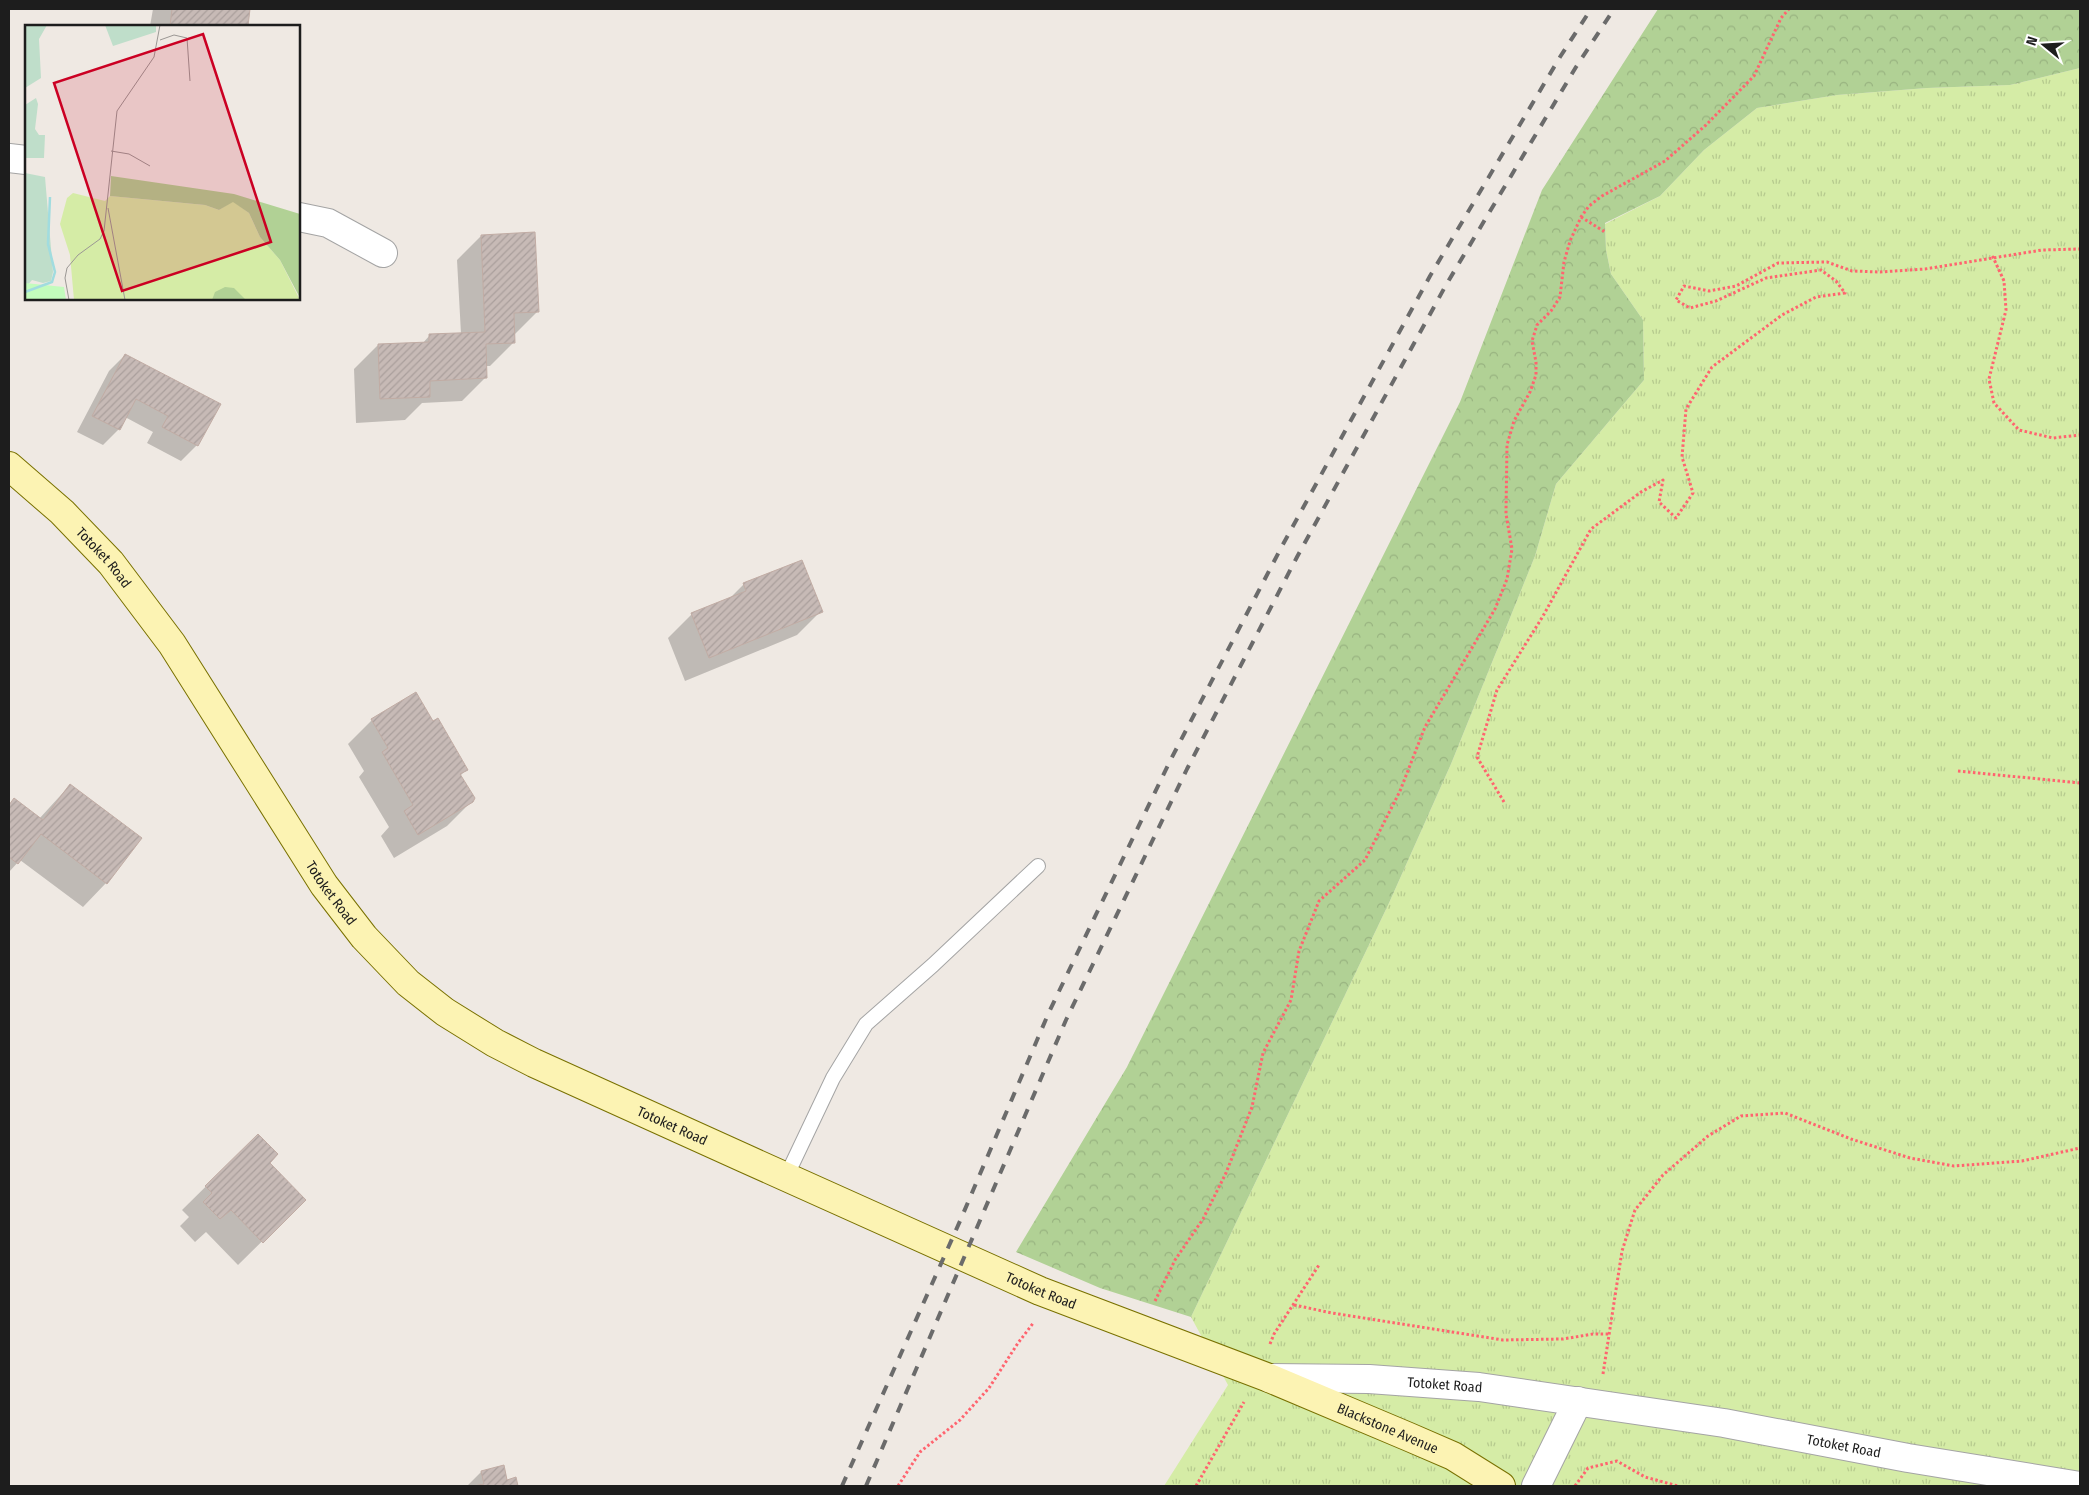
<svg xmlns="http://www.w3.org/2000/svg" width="2089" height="1495" font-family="'Fira Sans Condensed',sans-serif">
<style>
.grass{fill:url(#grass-tufts)}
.forest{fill:url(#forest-crowns)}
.shadow{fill:#0003}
.building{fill:url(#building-hatch);stroke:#c1aca4}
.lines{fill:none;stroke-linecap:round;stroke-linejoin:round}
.lane-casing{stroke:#a4a4a4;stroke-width:16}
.street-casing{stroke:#a4a4a4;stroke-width:30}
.secondary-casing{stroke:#797100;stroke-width:30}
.path{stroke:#ff646f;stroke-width:3;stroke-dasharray:2.5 2.5;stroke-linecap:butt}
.lane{stroke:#fff;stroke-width:14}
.street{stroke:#fff;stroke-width:28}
.secondary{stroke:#fcf3b3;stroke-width:28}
.rail{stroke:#6b6b6b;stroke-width:4;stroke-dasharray:10 10;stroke-linecap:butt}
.labels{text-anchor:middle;stroke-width:4.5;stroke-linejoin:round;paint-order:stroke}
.street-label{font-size:14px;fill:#1d1d1d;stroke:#fff}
.inset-river{fill:none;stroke:#a1dcdf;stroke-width:2.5}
.inset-road{fill:none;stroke:#9b9794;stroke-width:1}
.view{fill:#cb0023;fill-opacity:0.15;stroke:#cb0023;stroke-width:2.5}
.inset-edge{fill:none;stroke:#1d1d1d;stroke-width:2.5}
</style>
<defs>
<pattern id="grass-tufts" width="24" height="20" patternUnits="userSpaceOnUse" patternTransform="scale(1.25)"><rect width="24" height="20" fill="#d5eca6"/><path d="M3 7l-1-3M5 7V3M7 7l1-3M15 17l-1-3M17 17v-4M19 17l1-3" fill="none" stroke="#b6ca8e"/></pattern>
<pattern id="forest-crowns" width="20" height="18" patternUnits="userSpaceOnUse" patternTransform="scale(1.25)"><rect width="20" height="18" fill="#b1d195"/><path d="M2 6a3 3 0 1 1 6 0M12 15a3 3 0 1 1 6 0" fill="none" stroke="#98b380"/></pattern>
<pattern id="building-hatch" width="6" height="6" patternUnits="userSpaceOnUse" patternTransform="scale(1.25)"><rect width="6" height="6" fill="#c7bab6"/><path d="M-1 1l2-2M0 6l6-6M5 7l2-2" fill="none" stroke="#aa9f9c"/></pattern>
</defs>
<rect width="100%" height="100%" fill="#efe9e3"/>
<path class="grass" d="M2080 68V1486H1164L1228 1385 1191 1317 1389 903 1451 764 1535 556 1556 484 1644 380 1643 320 1611 274 1606 250 1605 224 1660 196 1704 150 1757 108 1837 95 1927 88 2010 85Z"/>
<path class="forest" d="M1658 9H2080V68L2010 85 1927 88 1837 95 1757 108 1704 150 1660 196 1605 223 1606 250 1611 274 1643 320 1644 380 1556 484 1535 556 1451 764 1389 903 1191 1317 1100 1288 1016 1252 1127 1067 1460 402 1542 190Z"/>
<path class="shadow" d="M153 9H249L247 26H150Z
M481 236 538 311 514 335V342L490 366H486V377L462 401 422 403 405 420 356 423 354 369 378 345 422 344 430 335 461 334 457 260Z
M125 355 197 445 181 461 147 443 153 432 125 417 119 429 103 445 77 432 109 371Z
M744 584 821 611 797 635 685 681 668 638 692 614 729 599Z
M415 694 432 723 467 769 460 776 472 801 447 826 394 858 381 836 389 827 359 777 364 771 348 744 372 720Z
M70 785 106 883 83 907 20 860 9 872V805L14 800 39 819Z
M258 1135 268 1163 304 1200 238 1265 206 1232 195 1242 180 1226 189 1217 182 1210Z
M503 1467 506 1481 515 1479 517 1486H467L481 1472Z"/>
<path class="building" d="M172 9H250L248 26H170Z
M535 232 539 312 514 313 515 343 486 344 487 378 430 381V397L380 399 378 344 429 342V334L485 332 481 235Z
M125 354 221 404 198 446 162 427 168 416 136 399 120 430 92 416Z
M802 560 823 612 709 658 691 613 746 591 743 583Z
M416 692 433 721 438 718 468 770 460 774 475 798 473 802 418 835 404 811 413 805 382 752 388 748 371 719Z
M70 784 142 838 107 884 41 834 18 864 9 857V805L14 798 43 820Z
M258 1134 278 1154 270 1163 306 1200 263 1243 231 1210 220 1219 203 1202 212 1193 205 1186Z
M504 1465 507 1480 516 1477 518 1486H474L484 1484 481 1471Z"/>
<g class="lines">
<g class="lane-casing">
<path id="lane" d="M786 1177 833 1078 866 1024 933 965 1038 866"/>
</g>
<g class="street-casing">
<g id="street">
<path d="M9 158 26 160"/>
<path d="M299 217 328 223 383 253"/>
<path id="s1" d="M1269 1378 1369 1379 1479 1387 1724 1423 1908 1458 2080 1486"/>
<path d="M1536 1486 1578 1401"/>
</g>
</g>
<g class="secondary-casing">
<g id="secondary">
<path id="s2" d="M9 466 62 512 111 563 172 644 324 885 364 937 408 983 445 1012 495 1043 534 1063 744 1158 1040 1291 1269 1378 1409 1437 1453 1456 1501 1486"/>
</g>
</g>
<path class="path" d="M1581 217 1605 232
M2004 281 1993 257 2004 281 2006 310 1989 379 1994 403 2019 430 2053 438 2080 435
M1958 771 2080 783
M1504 802 1477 757 1497 690 1543 616 1591 529 1641 492 1663 480 1659 502 1676 518 1693 493 1682 457 1686 409 1712 367 1782 315 1816 297 1845 293 1836 281 1821 270 1766 278 1716 301 1690 308 1676 300 1684 286 1709 291 1736 286 1778 263 1827 262 1852 271 1880 272 1925 269 2042 250 2080 249
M1155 1301 1175 1260 1203 1219 1226 1173 1252 1107 1263 1053 1291 1000 1299 951 1319 901 1365 860 1400 791 1425 727 1495 609 1507 579 1512 549 1506 514 1507 445 1514 421 1530 392 1536 375V362L1532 341 1537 325 1551 311 1560 297 1564 262 1570 241 1581 217 1589 206 1602 196 1665 161 1706 125 1754 76 1781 18 1789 9
M1294 1305 1332 1313 1503 1340 1563 1339 1593 1334H1609
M1270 1344 1274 1334 1319 1265
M1603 1374 1622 1251 1635 1210 1663 1175 1708 1136 1741 1116 1785 1113 1851 1139 1910 1158 1954 1166 2022 1161 2080 1148
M898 1486 920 1452 960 1420 989 1388 1018 1343 1034 1322
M1196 1486 1244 1402
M1575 1486 1588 1468 1617 1461 1645 1477 1678 1486"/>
<use href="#lane" class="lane"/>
<use href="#street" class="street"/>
<use href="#secondary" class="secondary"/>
<path class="rail" d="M842 1486 960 1221 1049 1012 1170 761 1281 548 1430 276 1560 57 1591 9
M866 1486 1066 1020 1187 769 1297 557 1446 285 1576 67 1614 9"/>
</g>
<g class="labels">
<g class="street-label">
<text dy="5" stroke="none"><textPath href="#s2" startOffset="132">Totoket Road</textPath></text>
<text dy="5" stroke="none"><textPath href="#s2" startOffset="538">Totoket Road</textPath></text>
<text dy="5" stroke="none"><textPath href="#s2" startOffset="958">Totoket Road</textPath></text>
<text dy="5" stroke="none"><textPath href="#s2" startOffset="1362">Totoket Road</textPath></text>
<text dy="5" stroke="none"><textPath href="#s1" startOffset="176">Totoket Road</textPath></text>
<text dy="5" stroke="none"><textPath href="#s2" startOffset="1735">Blackstone Avenue</textPath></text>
<text dy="5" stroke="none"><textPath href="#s1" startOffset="580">Totoket Road</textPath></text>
</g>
</g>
<g transform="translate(25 25)">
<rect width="275" height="275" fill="#efe9e3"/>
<path d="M48 168 80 176 85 171 180 180 194 185 208 176 224 188 235 212 255 235 275 275H49L45 230 35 199 42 173Z" fill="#d5eca6"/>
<path d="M86 151 209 169 275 189V273L255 235 235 212 224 188 208 177 194 185 180 180 85 171ZM200 262 209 263 221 275H187L190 267Z" fill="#b1d195"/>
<path d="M0 0H22L14 14 16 53 0 63ZM80 0H131V7L88 21ZM11 73 13 79 10 104 14 110H20L19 133H0V80ZM0 148 20 152 28 247 26 256 18 258 7 255 0 263Z" fill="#bfdeca"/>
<path d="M0 258 39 262 41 275H0Z" fill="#c3fcbd"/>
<path class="inset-river" d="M0 267 27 257 30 247 23 219 25 172"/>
<path class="inset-road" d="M135 15 149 10 162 13 165 56M86 126 104 129 125 141M83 183 100 275M44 275 40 253 42 243 53 230 75 214 79 206 92 86 129 32 135 0"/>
<path class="view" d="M178 9 246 217 97 266 29 58Z"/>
<rect width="275" height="275" class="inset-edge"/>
</g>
<rect width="2089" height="1495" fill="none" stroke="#1d1d1d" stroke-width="20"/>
<g transform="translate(2044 45) rotate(288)" stroke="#ffffff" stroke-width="4" paint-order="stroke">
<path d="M0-4L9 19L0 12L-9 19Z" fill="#1d1d1d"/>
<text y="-8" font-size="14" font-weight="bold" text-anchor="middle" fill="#1d1d1d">N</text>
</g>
</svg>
